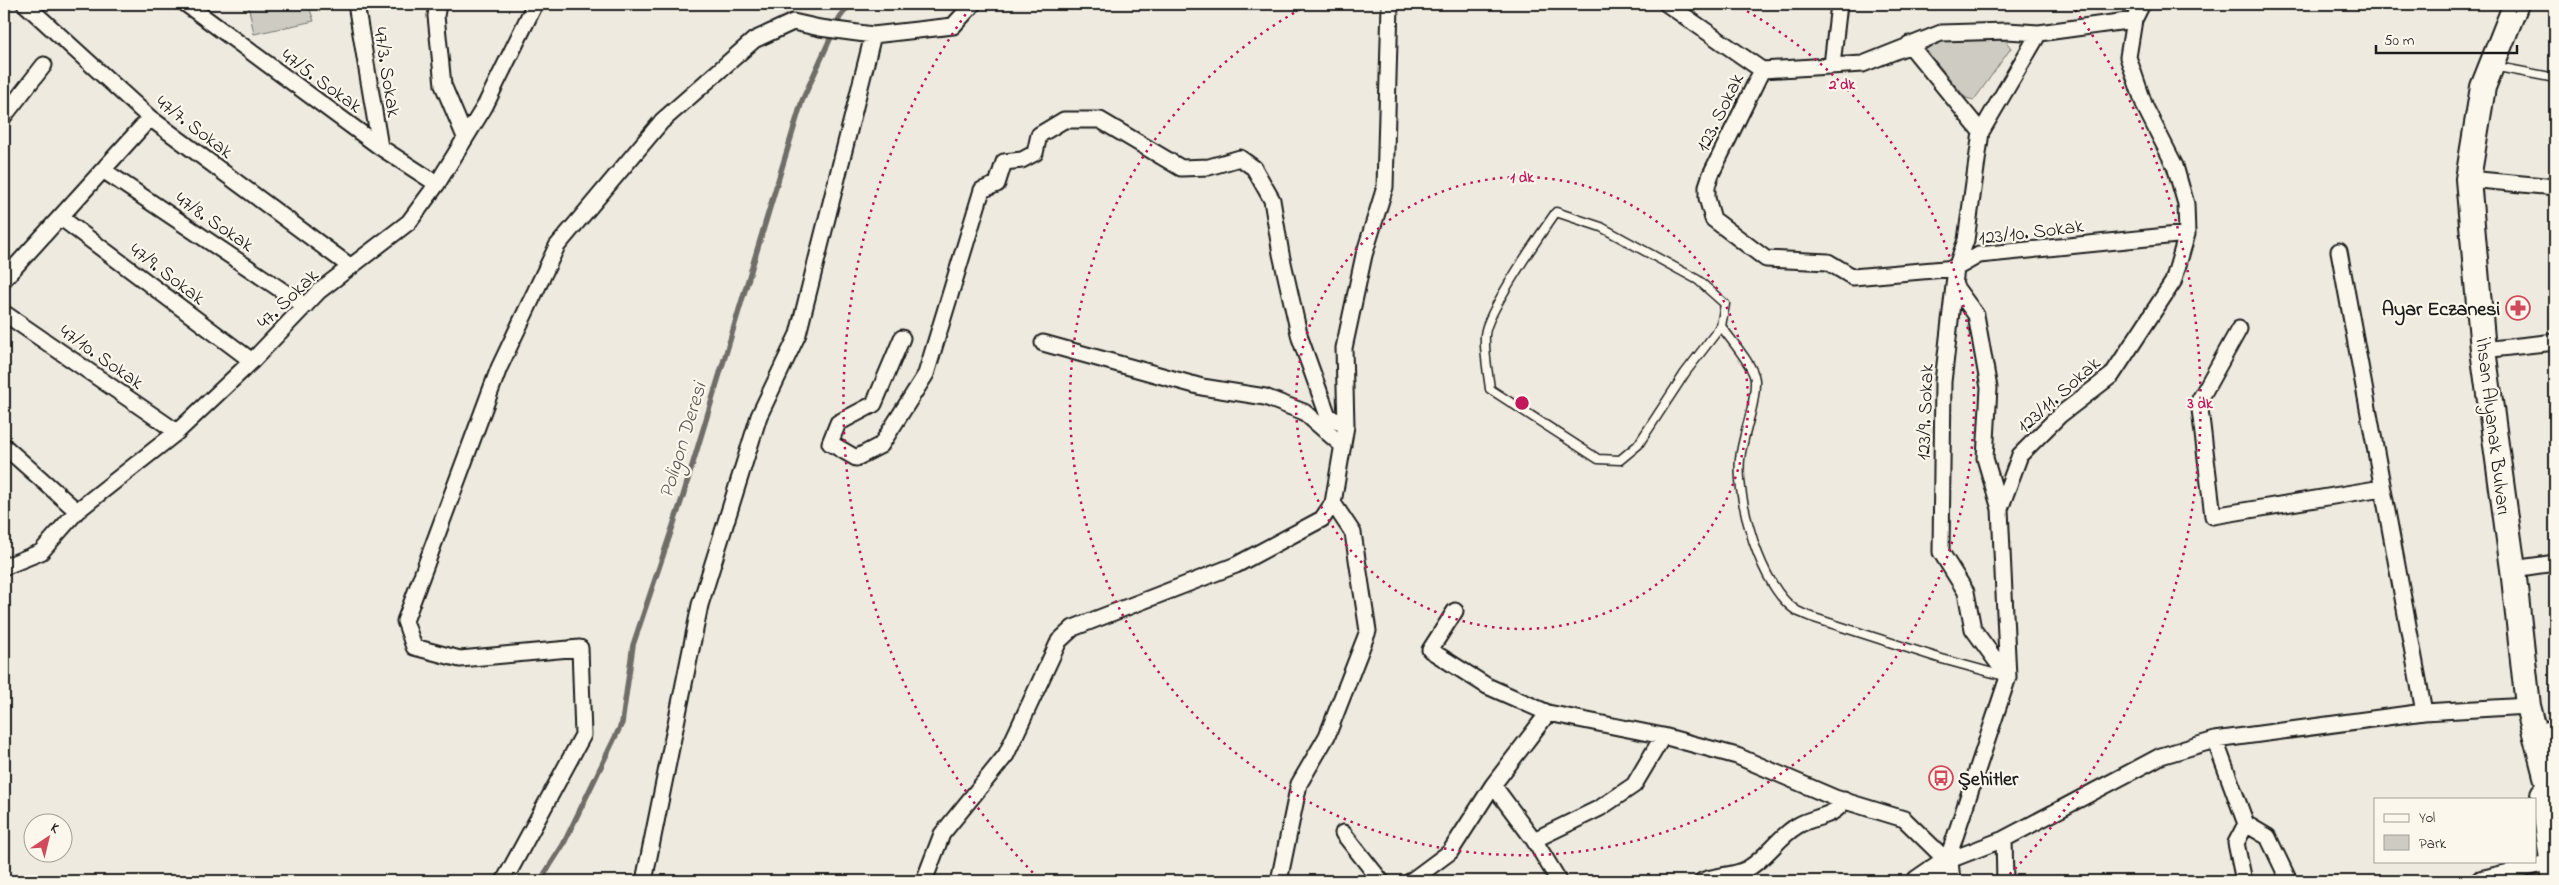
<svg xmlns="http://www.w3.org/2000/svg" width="2559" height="885" font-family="'Indie Flower',sans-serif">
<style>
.green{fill:#ceccc2;stroke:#75746f}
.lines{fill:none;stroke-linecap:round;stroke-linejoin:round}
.stream{stroke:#6f6d69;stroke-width:5.5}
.lane-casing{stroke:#1c1c1c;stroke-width:11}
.street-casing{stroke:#1c1c1c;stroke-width:19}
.secondary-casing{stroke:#1c1c1c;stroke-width:25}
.primary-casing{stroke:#1c1c1c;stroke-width:28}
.lane{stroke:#fbf7ec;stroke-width:8}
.street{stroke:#fbf7ec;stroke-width:15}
.secondary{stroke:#fbf7ec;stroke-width:21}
.primary{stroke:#fbf7ec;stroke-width:24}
.ring{fill:none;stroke:#c2185b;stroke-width:2.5;stroke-dasharray:2.5 5}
.labels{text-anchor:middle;stroke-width:4.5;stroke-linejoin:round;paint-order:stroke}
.street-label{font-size:20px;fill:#1c1c1c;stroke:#fbf7ec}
.poi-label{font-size:20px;font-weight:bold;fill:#1c1c1c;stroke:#fbf7ec;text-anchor:end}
.water-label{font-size:21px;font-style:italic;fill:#5a5956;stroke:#fbf7ec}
.centre{fill:#c2185b;stroke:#fbf7ec;stroke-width:2.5}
.ring-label{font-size:15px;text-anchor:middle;font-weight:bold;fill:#c2185b;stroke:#fbf7ec;stroke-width:4.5;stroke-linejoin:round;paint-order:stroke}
</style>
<rect width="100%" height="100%" fill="#eeeadf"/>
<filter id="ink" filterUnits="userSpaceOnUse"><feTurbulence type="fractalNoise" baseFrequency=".02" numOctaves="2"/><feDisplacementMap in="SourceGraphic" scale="10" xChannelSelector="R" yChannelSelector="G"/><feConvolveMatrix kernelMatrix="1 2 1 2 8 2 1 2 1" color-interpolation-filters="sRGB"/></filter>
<g filter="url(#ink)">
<path class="green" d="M248 4H308L314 21 254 34Z
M2005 40 2011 48 1974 100 1966 98 1926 50 1936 41Z"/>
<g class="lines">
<path class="stream" d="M540 881 563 845 622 723 633 645 683 496 802 101 840 17 850 4"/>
<g class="lane-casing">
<path id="lane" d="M2493 66 2555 78
M1721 326 1685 373 1638 445 1620 460 1598 459 1490 389C1488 372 1484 353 1485 335 1486 313 1541 233 1556 212L1601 227 1698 280 1725 304 1721 326C1730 339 1754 366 1755 380 1756 406 1743 433 1740 459 1736 499 1761 589 1797 611 1801 613 1806 615 1811 617L1942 659 2004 676"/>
</g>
<g class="street-casing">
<path id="street" d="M25 4 150 118 351 267
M186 4 380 147 437 184
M356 4 380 147
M438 4 436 16 443 85 465 137
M1667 4 1762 70
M1909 44 1981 132
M1832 65 1839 4
M1762 70 1711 174 1707 186V198L1713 219 1766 259 1828 262 1853 277 1956 268 1979 255 2187 234
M1762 70 1863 64 1941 33 2007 31 2039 33 2134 20
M4 116 44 65
M103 170 305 306
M2468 179 2555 187
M60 217 252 361
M2339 251 2424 712
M4 279 150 118
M1954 285 1976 315 1989 388 1985 458 2000 509
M4 313 177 432
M2239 329 2199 401 2213 516 2382 488
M902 338 874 404 838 423 830 443 856 458 881 445 926 374 982 190 997 184 1004 162 1022 160 1035 153 1039 135 1064 120H1100L1181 168 1209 167 1240 158 1254 168 1272 200 1281 254 1300 338 1328 416 1346 426
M1043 343 1202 387 1265 397 1304 412 1343 446
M2483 350 2555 342
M4 446 77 511
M4 567 41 552 77 511 177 432 252 361 319 291 409 222 437 184 485 106 535 4
M2513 569 2555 563
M1455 611 1430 650 1487 686 1548 713
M2008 677 1973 629 1966 592 1941 552 1943 382 1956 268 1966 240 1981 132 2039 33
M2536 733 2555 729
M2215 740 2246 824 2236 843 2244 881
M1493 785 1534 840 1559 881
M2246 824 2268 837 2289 881
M1343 833 1381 881
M2004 839 2005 881
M1534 840 1600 808 1634 785 1663 736
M1947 861 2008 677 2000 509 2020 455 2060 415 2112 375 2173 282 2187 234 2186 204 2175 166 2145 107 2128 57 2134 20 2142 4
M1947 861 2004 839 2161 756 2215 740 2424 712 2528 706
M504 881 583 735 580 648 460 659 414 647 405 621 499 368 557 246 662 121 754 40 793 22 820 28 873 35 953 26 973 4
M644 881 700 605 759 416 798 334 873 35
M924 881 942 834 1006 755 1059 641 1073 628 1236 565 1322 519 1333 503
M1279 881 1299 784 1327 736 1368 631 1353 533 1333 503 1346 426 1344 348 1364 255 1385 187 1390 4
M1411 881 1450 852 1493 785 1548 713 1663 736 1737 756 1835 798 1904 819 1947 861
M1702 881C1717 875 1734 876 1747 869 1767 858 1778 837 1797 826 1813 816 1835 818 1844 800
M2478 881 2480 879 2551 862"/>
</g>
<g class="secondary-casing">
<path id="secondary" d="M1947 861 1949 881
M1918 881 1947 861"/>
</g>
<g class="primary-casing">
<path id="primary" d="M2516 4 2483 87 2468 179 2483 350 2513 569 2528 706 2555 811
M2543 794 2555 881"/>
</g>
<use href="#lane" class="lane"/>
<use href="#street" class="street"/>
<use href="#secondary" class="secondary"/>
<use href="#primary" class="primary"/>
</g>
</g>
<g class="ring">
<circle cx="1522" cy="403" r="226"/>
<path d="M1734 4A452 452 0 1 1 1310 4"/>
<path d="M1038 878A678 678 0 0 1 973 4M2071 4A678 678 0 0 1 2006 878"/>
</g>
<defs>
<g id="pharmacy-ring" transform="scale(1.25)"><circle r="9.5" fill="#fbf7ec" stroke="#d1495b" stroke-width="1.5"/><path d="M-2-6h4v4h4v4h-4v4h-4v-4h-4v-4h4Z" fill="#d1495b"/></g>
<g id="bus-ring" transform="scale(1.25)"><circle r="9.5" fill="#fbf7ec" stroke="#d1495b" stroke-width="1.5"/><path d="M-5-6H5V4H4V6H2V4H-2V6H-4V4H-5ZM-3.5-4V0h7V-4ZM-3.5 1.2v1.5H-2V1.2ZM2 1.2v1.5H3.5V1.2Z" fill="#d1495b"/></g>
</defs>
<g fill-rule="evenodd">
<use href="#pharmacy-ring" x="2518" y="308"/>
<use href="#bus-ring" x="1941" y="778"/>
</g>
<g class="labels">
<g class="street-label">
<text transform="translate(388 72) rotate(81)" y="7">47/3. Sokak</text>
<text transform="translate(322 80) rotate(36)" y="7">47/5. Sokak</text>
<text transform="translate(1719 112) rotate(-64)" y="7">123. Sokak</text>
<text transform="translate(195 126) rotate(37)" y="7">47/7. Sokak</text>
<text transform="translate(215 221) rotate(34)" y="7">47/8. Sokak</text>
<text transform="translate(2031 231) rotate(-7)" y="7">123/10. Sokak</text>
<text transform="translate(168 273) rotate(37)" y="7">47/9. Sokak</text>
<text transform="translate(287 298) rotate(-44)" y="7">47. Sokak</text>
<text transform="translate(102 356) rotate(35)" y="7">47/10. Sokak</text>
<text transform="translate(2058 394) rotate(-42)" y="7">123/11. Sokak</text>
<text transform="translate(1924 412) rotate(-88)" y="7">123/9. Sokak</text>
<text transform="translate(2494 426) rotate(83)" y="7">İhsan Alyanak Bulvarı</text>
</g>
<g class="poi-label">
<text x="2500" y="315">Ayar Eczanesi</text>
<text x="1958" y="785" text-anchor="start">Şehitler</text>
</g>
<g class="water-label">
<text transform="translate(682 440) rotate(-73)" y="7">Poligon Deresi</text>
</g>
</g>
<circle cx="1522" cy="403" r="8" class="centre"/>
<g class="ring-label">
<text x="1842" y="89">2 dk</text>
<text x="1522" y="182">1 dk</text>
<text x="2200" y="408">3 dk</text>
</g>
<rect width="2559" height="885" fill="none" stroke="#fbf7ec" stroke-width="20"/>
<rect x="10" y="10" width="2539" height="865" fill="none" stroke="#1c1c1c" stroke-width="2" filter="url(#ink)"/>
<rect x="2374" y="798" width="162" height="65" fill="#fbf7ec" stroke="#a29f99"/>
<rect x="2384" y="814" width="25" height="8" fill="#fbf7ec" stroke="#a29f99"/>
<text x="2419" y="822" font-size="15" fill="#1c1c1c">Yol</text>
<rect x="2384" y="835" width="25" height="15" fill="#ceccc2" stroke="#a29f99"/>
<text x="2419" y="848" font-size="15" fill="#1c1c1c">Park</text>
<g transform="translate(48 838) rotate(35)"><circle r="24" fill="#fbf7ec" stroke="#a29f99"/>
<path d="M0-4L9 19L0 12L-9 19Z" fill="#d1495b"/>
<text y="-8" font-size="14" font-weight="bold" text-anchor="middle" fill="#1c1c1c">K</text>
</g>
<path d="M2376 45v8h141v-8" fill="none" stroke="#1c1c1c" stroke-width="2.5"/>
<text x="2384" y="45" font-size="15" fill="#1c1c1c" stroke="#fbf7ec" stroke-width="4" paint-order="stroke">50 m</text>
</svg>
